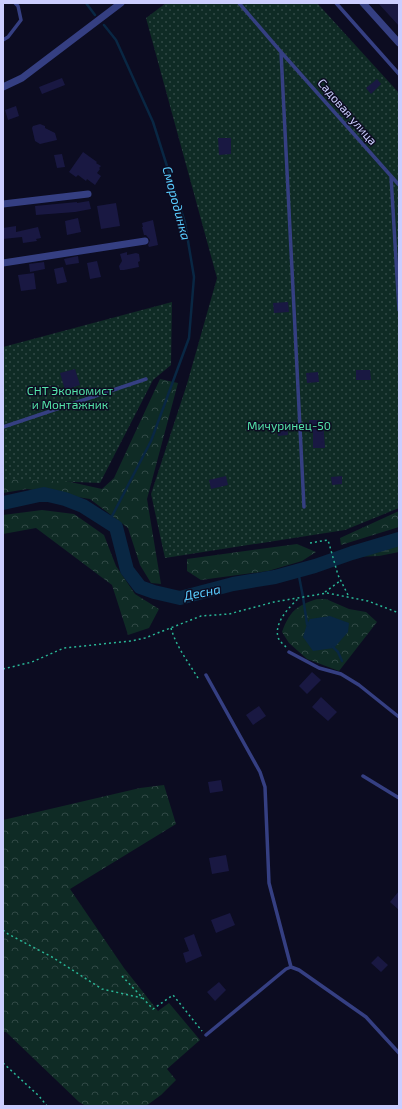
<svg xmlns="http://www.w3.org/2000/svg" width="402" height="1109" font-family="'Exo 2',sans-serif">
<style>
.forest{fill:url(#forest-crowns)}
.wetland{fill:url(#wetland-marsh)}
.garden{fill:url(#garden-dots)}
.water{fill:#092743}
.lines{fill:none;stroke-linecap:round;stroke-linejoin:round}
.stream{stroke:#092743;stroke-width:2.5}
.river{stroke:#092743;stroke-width:14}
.building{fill:#191842}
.path{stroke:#29b696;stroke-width:1.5;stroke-dasharray:2 3;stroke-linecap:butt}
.lane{stroke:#353f82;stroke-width:3.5}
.street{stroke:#353f82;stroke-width:7}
.labels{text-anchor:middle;stroke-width:3;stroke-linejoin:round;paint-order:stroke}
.street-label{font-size:12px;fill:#ccceff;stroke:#0c0c21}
.park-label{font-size:12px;fill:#54e3a8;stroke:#0c0c21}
.water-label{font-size:13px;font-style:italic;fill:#5acdff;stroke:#0c0c21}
</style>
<defs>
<pattern id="forest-crowns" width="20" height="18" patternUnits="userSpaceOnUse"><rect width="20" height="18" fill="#0f2b25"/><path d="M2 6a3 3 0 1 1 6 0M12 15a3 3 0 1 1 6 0" fill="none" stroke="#314946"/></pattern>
<pattern id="wetland-marsh" width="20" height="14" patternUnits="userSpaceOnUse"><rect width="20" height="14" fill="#0f2b25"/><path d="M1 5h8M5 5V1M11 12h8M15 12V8" fill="none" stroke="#314946"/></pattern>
<pattern id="garden-dots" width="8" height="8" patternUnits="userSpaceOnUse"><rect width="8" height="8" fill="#0f2b25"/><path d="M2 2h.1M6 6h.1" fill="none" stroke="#314946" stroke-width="1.8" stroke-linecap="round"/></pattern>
</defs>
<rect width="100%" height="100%" fill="#0c0c21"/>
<path class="forest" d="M160 379 178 383 147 499 161 584 151 583 140 565 128 528 90 499 27 489 3 493V467L102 489 114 478Z
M42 510 74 514 104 535 116 566 135 594 159 609 149 628 128 635 112 585 36 528 3 534V515Z
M399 511V527L341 545 340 538Z
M297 544 316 552 302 561 268 571 201 580 187 571V559Z
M317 599H326L349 609 366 612 377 622 339 671 307 659 289 643 282 632C290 611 296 606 317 599Z
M164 785 176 824 70 889 124 968 158 1011 169 1003 200 1040 167 1069 176 1080 161 1095 146 1106H86L79 1102 6 1032H3V820L140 788Z"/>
<path class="wetland" d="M399 541V552L379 556 354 557 348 551 368 545Z"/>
<path class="garden" d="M166 3H317L399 93V508L345 530 165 558 151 494 187 384 217 278 146 18Z
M172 302 171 365 153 380 100 483 3 479V347Z"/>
<path class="water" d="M330 616 349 623 348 632 334 648 313 651 303 637 307 624 310 619Z"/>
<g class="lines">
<path class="stream" d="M86 3 95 15
M104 25 116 40 153 122 185 223 194 277 189 338 151 441 109 522
M298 571 303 597 307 624 308 625
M333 647 338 652 342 661"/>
<path class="river" d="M3 503 44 494 65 499 83 506 116 527 127 570 140 587 154 592 180 598 233 584 275 577 315 566 352 553 399 539"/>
</g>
<path class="building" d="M378 3H399V26L389 15Z
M62 78 65 85 42 94 39 87Z
M377 79 381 84 371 94 366 88Z
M16 106 19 116 8 120 5 110Z
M40 124 45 126V128L55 133 57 140 40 144 35 141 32 128 33 126Z
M218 138H231V154L219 155Z
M83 152 97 162 96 163 101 166 99 168 100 169 97 173 101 176 95 185 87 179 86 181 78 175 76 177 69 172Z
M62 154 65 167 57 168 54 155Z
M89 201 91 209 75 212 36 215 35 206 77 202V203Z
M116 203 120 226 101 229 97 206Z
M78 218 81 232 67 235 65 221Z
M153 220 158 245 149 247 148 245 150 240 146 235H144L142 227H143L142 223Z
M16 226V232L38 227 41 238 36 239 37 241 23 243 22 237 3 239V228Z
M127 252V255L136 253 139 254 140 261 138 262 139 267 124 270H120L119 266 122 261 120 254Z
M78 256 79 263 66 265 64 259Z
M97 261 101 277 90 279 87 263Z
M44 262 45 269 30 272 29 264Z
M63 267 67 282 57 284 54 269Z
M34 273 36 289 21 291 18 275Z
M288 302 289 312 274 313 273 303Z
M75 369 80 385 65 390 60 373Z
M356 370H370L371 380H356Z
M318 372 319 382 307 383 306 373Z
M309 420H323L325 448H313V432H310Z
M287 422 288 435 278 436 277 423Z
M226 476 228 485 211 489 209 480Z
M342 476V484L332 485 331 477Z
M312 672 321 680 307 694 299 686Z
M321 697 337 712 328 721 312 707Z
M259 706 266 716 253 725 246 715Z
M221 780 223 791 210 793 208 782Z
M226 855 229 871 212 874 209 858Z
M399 891V910L390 902Z
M230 913 235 925 216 933 211 920Z
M194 934 202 956 186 963 183 953 189 951 184 938Z
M378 956 388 965 381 972 371 963Z
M219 982 226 990 215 1001 207 992Z"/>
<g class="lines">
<path class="path" d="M310 543 328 540 338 575 349 597
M325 592 340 581
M171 628C176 646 188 662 198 678L200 677
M286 647C283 644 279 641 278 637 274 623 289 607 298 599
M3 669 32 662 64 648 131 641 145 638 201 616 229 614 274 602 327 593 368 601 399 613
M3 930 8 934 52 957 102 989 142 998
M122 976 153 1009 173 995 202 1031
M3 1063 39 1096 47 1106"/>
<path class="lane" d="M239 3 281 52 304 507
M336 3 399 74
M3 40 8 37 21 20 18 6 15 3
M281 52 399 185
M391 176 399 310
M3 427 146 379
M289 652 319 668 341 674 359 685 399 717
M206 675 260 772 265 787 269 883 291 967
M363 776 399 798
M206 1035 286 969 291 967 299 970 366 1017 399 1053"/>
<path class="street" d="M363 3 399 43
M3 87 22 78 121 3
M3 204 88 194
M3 263 145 241"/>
</g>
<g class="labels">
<g class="street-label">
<text transform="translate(347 112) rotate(49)" y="4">Садовая улица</text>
</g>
<g class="park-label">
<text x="70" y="395">СНТ Экономист<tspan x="70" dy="14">и Монтажник</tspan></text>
<text x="289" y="430">Мичуринец-50</text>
</g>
<g class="water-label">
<text transform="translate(177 203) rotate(75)" y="5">Смородинка</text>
<text transform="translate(202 592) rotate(-11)" y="5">Десна</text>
</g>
</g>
<rect width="402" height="1109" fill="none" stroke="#ccceff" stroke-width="8"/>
</svg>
